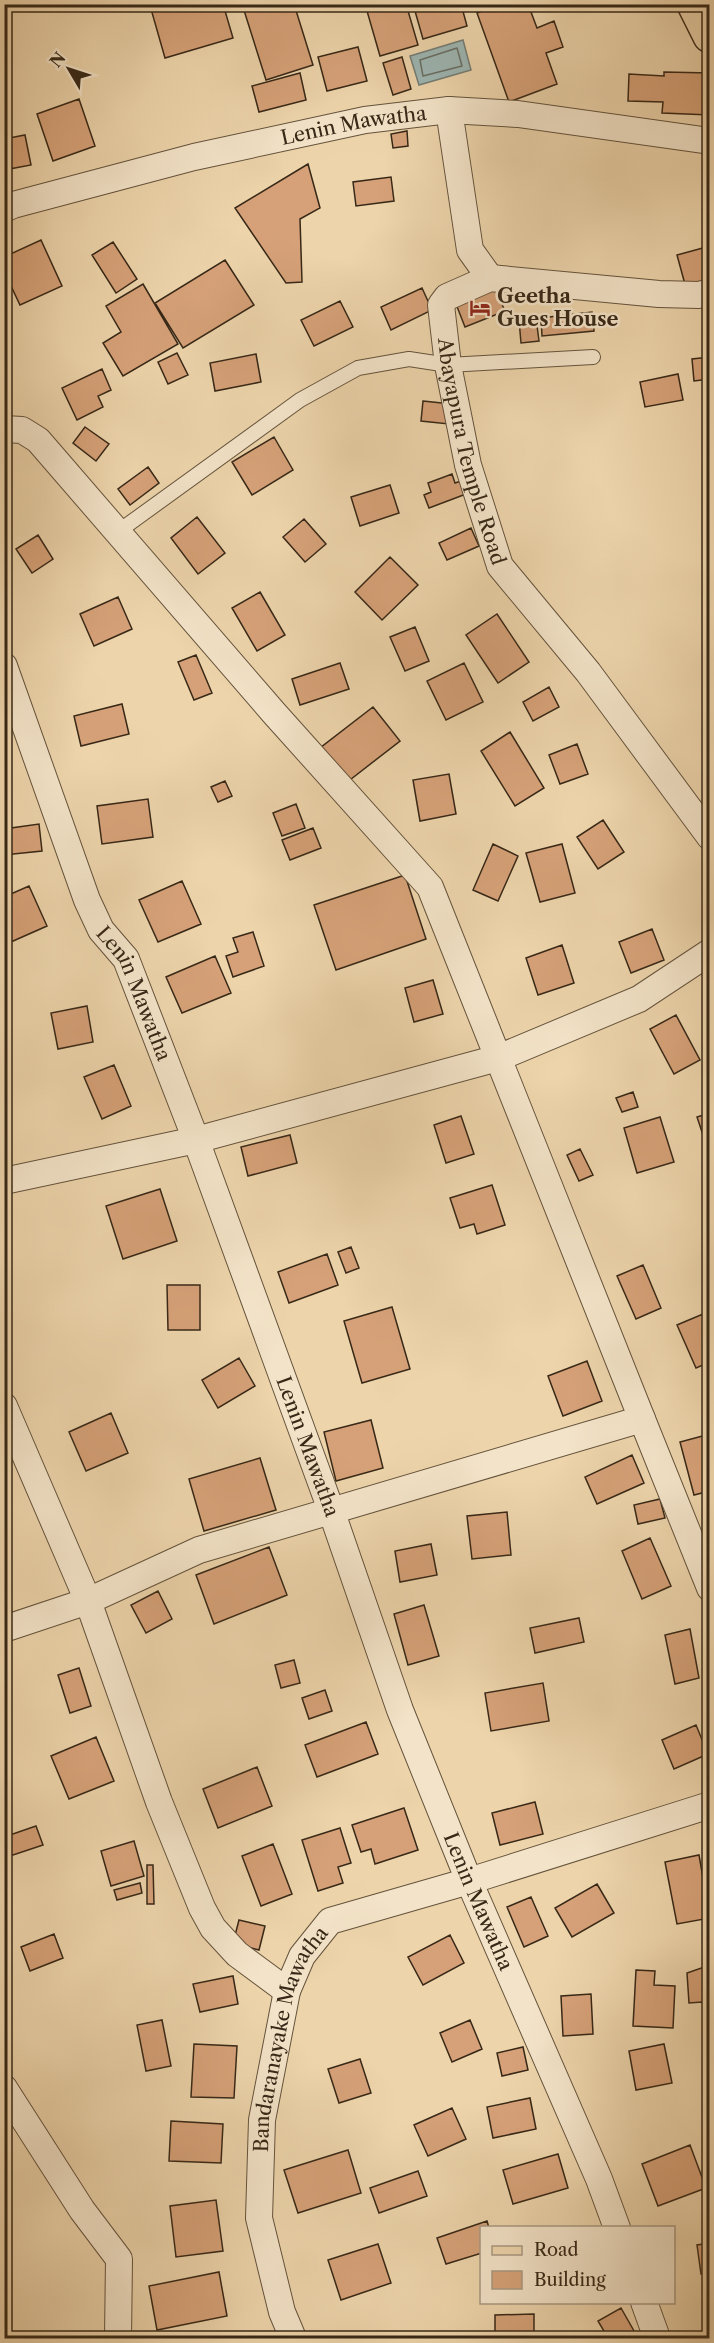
<svg xmlns="http://www.w3.org/2000/svg" width="714" height="2343" font-family="'Libre Caslon Text',serif">
<style>
.water{fill:#9db6b3;stroke:#747d75;stroke-width:1.5}
.lines{fill:none;stroke-linecap:round;stroke-linejoin:round}
.shore{stroke:#6a6f65;stroke-width:1.5}
.building{fill:#d6a178;stroke:#372817;stroke-width:1.5}
.service-casing{stroke:#64533c;stroke-width:16}
.minor-casing{stroke:#64533c;stroke-width:28}
.primary-casing{stroke:#372817;stroke-width:36}
.path{stroke:#372817;stroke-width:4;stroke-dasharray:4.5 3;stroke-linecap:butt}
.service{stroke:#f3e3c8;stroke-width:14}
.minor{stroke:#f3e3c8;stroke-width:26}
.primary{stroke:#edd4ab;stroke-width:33}
.labels{text-anchor:middle;stroke-width:5;stroke-linejoin:round;paint-order:stroke}
.street-label{font-size:20px;fill:#372817;stroke:#f3e3c8}
.poi-label{font-size:20px;font-weight:bold;fill:#372817;stroke:#f3e3c8;text-anchor:start}
</style>
<rect width="100%" height="100%" fill="#edd4ab"/>
<filter id="stains"><feTurbulence type="fractalNoise" baseFrequency=".00333" numOctaves="4"/><feColorMatrix values="0 0 0 0 .2 0 0 0 0 .09 0 0 0 0 .02 0 0 0 .5 -.17"/></filter>
<radialGradient id="worn" r=".72"><stop offset=".6" stop-color="#630" stop-opacity="0"/><stop offset="1" stop-color="#630" stop-opacity=".3"/></radialGradient>
<path class="water" d="M463 40 471 70 419 85 410 56Z"/>
<g class="lines">
<path class="shore" d="M457 48 462 66 423 76 420 60Z"/>
</g>
<path class="building" d="M166 4H223L233 38 165 58 151 9Z
M242 4H294L313 65 266 80Z
M365 4H406L418 45 380 56Z
M413 4H461L467 26 423 39Z
M499 4H528L537 28 554 21 563 47 546 53 557 84 509 102 477 13Z
M358 47 367 81 327 91 318 57Z
M402 57 411 89 393 95 383 63Z
M664 72 710 73V115L662 113 663 102 628 101 629 74 664 76Z
M300 73 306 100 259 112 252 86Z
M79 99 95 146 53 161 37 114Z
M407 131 408 146 393 148 391 134Z
M25 135 31 165 4 170V139Z
M308 164 320 208 300 219 302 282 286 283 235 208Z
M391 177 394 201 356 206 353 182Z
M41 240 62 286 20 305 4 271V257Z
M113 242 137 279 116 293 92 255Z
M710 246V282L686 288 677 255Z
M225 260 254 305 183 348 155 303Z
M143 284 178 344 123 376 103 343 121 332 106 306Z
M422 288 432 310 391 330 381 307Z
M495 288 505 311 465 327 456 304Z
M340 301 353 327 314 346 301 320Z
M592 312 594 331 542 336 541 318Z
M536 318 539 341 521 343 519 320Z
M177 353 188 375 168 384 158 362Z
M256 354 261 382 215 391 210 363Z
M710 357V379L694 381 692 359Z
M102 369 111 390 98 396 103 407 77 420 62 388Z
M678 374 683 400 645 407 640 382Z
M423 401 451 404 449 424 421 421Z
M85 427 109 444 96 461 73 443Z
M274 437 293 470 252 495 232 462Z
M148 467 159 483 130 505 118 489Z
M452 474 455 483 461 481 466 494 429 508 424 495 431 492 428 483Z
M390 485 399 513 360 526 351 497Z
M197 517 225 553 198 574 171 538Z
M304 519 326 544 305 562 283 537Z
M471 528 479 546 447 560 439 543Z
M38 535 53 559 32 573 16 549Z
M390 557 418 585 382 620 355 592Z
M260 592 285 635 257 651 232 608Z
M118 597 132 629 94 646 80 614Z
M497 614 529 662 498 683 466 635Z
M415 627 429 661 405 671 390 637Z
M196 655 212 693 194 700 178 662Z
M340 663 349 689 300 705 292 679Z
M464 663 483 702 446 720 427 681Z
M549 687 559 707 533 721 523 702Z
M122 704 129 734 81 746 74 716Z
M373 707 400 741 346 783 320 748Z
M510 732 544 788 515 806 481 751Z
M577 744 588 774 560 784 549 755Z
M449 774 456 814 420 821 413 780Z
M225 781 232 796 218 802 211 787Z
M148 799 153 837 102 844 97 806Z
M296 804 305 828 282 836 273 813Z
M603 820 624 852 598 869 577 837Z
M39 824 42 851 4 855V829Z
M313 828 321 848 290 860 282 840Z
M493 844 518 856 498 901 473 890Z
M562 844 575 893 540 902 526 853Z
M405 875 426 939 336 970 314 905Z
M182 881 201 924 158 942 139 900Z
M29 886 47 926 4 945V897Z
M652 929 664 960 631 973 619 942Z
M253 932 264 966 233 977 226 956 238 952 233 938Z
M562 945 574 983 538 995 526 958Z
M215 956 231 993 182 1013 166 977Z
M433 980 443 1014 414 1022 405 988Z
M87 1006 93 1042 58 1049 51 1013Z
M676 1015 700 1060 674 1074 650 1029Z
M114 1065 131 1106 102 1119 84 1077Z
M633 1092 638 1107 622 1112 616 1098Z
M710 1113V1143L706 1144 697 1117Z
M461 1116 474 1154 446 1163 434 1125Z
M660 1117 674 1162 637 1173 624 1128Z
M290 1135 297 1163 248 1176 241 1147Z
M580 1149 593 1175 579 1181 567 1155Z
M492 1185 505 1225 477 1234 474 1224 460 1228 450 1198Z
M160 1189 177 1241 123 1259 106 1206Z
M351 1247 359 1268 346 1273 338 1252Z
M327 1254 338 1285 289 1303 278 1272Z
M643 1265 661 1308 636 1319 617 1276Z
M167 1285H200V1330H168Z
M392 1307 410 1369 362 1383 344 1321Z
M703 1314 710 1330V1362L696 1368 677 1325Z
M239 1358 255 1386 218 1408 202 1380Z
M587 1361 602 1401 563 1416 548 1376Z
M111 1413 128 1453 86 1471 69 1432Z
M371 1420 383 1468 336 1481 324 1432Z
M710 1434V1491L694 1495 680 1442Z
M632 1455 644 1483 597 1504 585 1477Z
M260 1458 276 1510 204 1531 189 1479Z
M660 1499 665 1518 638 1524 634 1505Z
M507 1512 511 1555 472 1559 467 1516Z
M650 1538 671 1586 642 1599 622 1551Z
M431 1544 437 1575 400 1582 395 1551Z
M269 1547 287 1595 214 1624 196 1575Z
M158 1591 172 1619 146 1633 131 1605Z
M424 1605 439 1656 408 1665 394 1614Z
M579 1618 584 1642 535 1653 530 1628Z
M690 1629 699 1678 675 1684 665 1635Z
M294 1660 300 1683 281 1688 275 1665Z
M79 1668 91 1706 70 1713 58 1675Z
M543 1683 549 1721 491 1731 485 1693Z
M325 1690 332 1711 309 1719 302 1698Z
M366 1722 378 1754 317 1777 305 1745Z
M696 1725 708 1754 674 1769 662 1740Z
M96 1737 114 1781 69 1799 51 1756Z
M257 1767 272 1806 218 1828 203 1789Z
M535 1802 543 1834 500 1845 492 1813Z
M404 1808 418 1850 375 1864 371 1849 361 1852 352 1825Z
M36 1826 43 1845 4 1858V1837Z
M340 1828 351 1863 338 1867 343 1883 318 1891 302 1840Z
M134 1841 144 1876 111 1886 101 1851Z
M273 1844 292 1894 261 1906 242 1856Z
M699 1855 710 1918 677 1924 665 1862Z
M147 1865H153L154 1904H147Z
M140 1883 142 1893 117 1900 114 1890Z
M597 1884 614 1913 572 1937 555 1908Z
M531 1897 548 1936 524 1947 507 1907Z
M239 1920 265 1926 259 1950 233 1943Z
M54 1934 63 1958 30 1971 21 1947Z
M450 1935 464 1963 423 1985 408 1957Z
M710 1965V2024L702 2002 689 2003 687 1973Z
M636 1970 655 1971 654 1985 675 1986 673 2028 633 2026Z
M233 1976 238 2004 200 2012 193 1984Z
M591 1994 593 2034 563 2036 561 1996Z
M162 2020 171 2066 146 2071 137 2025Z
M470 2020 482 2049 452 2062 440 2033Z
M194 2044 237 2046 234 2098 191 2097Z
M664 2044 672 2083 636 2090 629 2051Z
M523 2047 528 2070 502 2076 497 2053Z
M360 2059 371 2093 339 2103 328 2069Z
M530 2098 536 2129 493 2138 487 2107Z
M452 2108 466 2139 428 2156 414 2125Z
M171 2121 223 2124 221 2163 169 2161Z
M690 2145 706 2188 658 2206 642 2164Z
M348 2150 361 2193 298 2213 284 2170Z
M558 2154 568 2188 513 2204 503 2170Z
M418 2171 427 2196 379 2213 370 2188Z
M216 2200 223 2251 176 2257 170 2206Z
M487 2221 489 2228H482V2253L446 2264 437 2238Z
M710 2243V2273L701 2274 697 2245Z
M378 2244 391 2283 341 2300 328 2260Z
M219 2272 227 2316 157 2330 149 2286Z
M621 2308 638 2338H608L598 2321Z
M534 2314V2338H495V2315Z"/>
<g class="lines">
<g class="service-casing">
<path id="service" d="M119 531 300 400 358 368 409 359 448 365 593 357"/>
</g>
<g class="minor-casing">
<g id="minor">
<path d="M449 110 470 250 490 278"/>
<path id="s1" d="M4 209 13 205 194 157 365 120 449 110 518 114 710 141"/>
<path id="s2" d="M710 292 699 295 659 294 490 278 447 297 441 305 448 365 468 465 500 566 588 672 710 837"/>
<path d="M4 429 22 430 38 440 274 713 430 887 642 1419 199 1550 88 1601 4 1629"/>
<path id="s3" d="M4 666 87 900 101 930 126 959 196 1140 331 1510 400 1710 469 1881 599 2179 617 2228"/>
<path d="M4 1181 196 1140 498 1058 639 999 710 952"/>
<path d="M4 1406 88 1601 159 1802 202 1908 213 1928 237 1954 287 1991"/>
<path d="M642 1419 710 1588"/>
<path d="M4 2088 82 2210 119 2259 118 2338"/>
<path d="M644 2302 657 2338"/>
<path id="s4" d="M293 2338 282 2312 259 2218 262 2120 287 1991 302 1956 330 1921 469 1881 710 1805"/>
</g>
</g>
<g class="primary-casing">
<path id="primary" d="M694 4 710 36"/>
</g>
<path class="path" d="M707 1398 710 1397"/>
<use href="#service" class="service"/>
<use href="#minor" class="minor"/>
<use href="#primary" class="primary"/>
</g>
<defs>
<g id="hotel-bare" transform="scale(1.62)"><path d="M-6-4.5h1.5V1H6V5H4.5V3h-9V5H-6ZM-4 0a1.8 1.8 0 1 1 3.6 0ZM.5 0V-2.5h3Q6-2.5 6 0Z" fill="#8f2418" stroke="#f3e3c8" stroke-width="2.5" paint-order="stroke"/></g>
</defs>
<g fill-rule="evenodd">
<use href="#hotel-bare" x="480" y="308"/>
</g>
<g class="labels">
<g class="street-label">
<text dy="7" stroke="none"><textPath href="#s1" startOffset="360">Lenin Mawatha</textPath></text>
<text dy="7" stroke="none"><textPath href="#s2" startOffset="428">Abayapura Temple Road</textPath></text>
<text dy="7" stroke="none"><textPath href="#s3" startOffset="354">Lenin Mawatha</textPath></text>
<text dy="7" stroke="none"><textPath href="#s3" startOffset="840">Lenin Mawatha</textPath></text>
<text dy="7" stroke="none"><textPath href="#s3" startOffset="1326">Lenin Mawatha</textPath></text>
<text dy="7" stroke="none"><textPath href="#s4" startOffset="309">Bandaranayake Mawatha</textPath></text>
</g>
<g class="poi-label">
<text x="497" y="303">Geetha<tspan x="497" dy="23">Gues House</tspan></text>
</g>
</g>
<rect width="714" height="2343" fill="none" stroke="#edd4ab" stroke-width="24"/>
<rect x="6" y="6" width="702" height="2331" fill="none" stroke="#372817" stroke-width="3"/>
<rect x="12" y="12" width="690" height="2319" fill="none" stroke="#372817" stroke-width="1.5"/>
<rect x="480" y="2226" width="195" height="78" fill="#f3e3c8" stroke="#a89881" stroke-width="1.5"/>
<rect x="492" y="2246" width="30" height="9" fill="#edd4ab" stroke="#a89881" stroke-width="1.5"/>
<text x="534" y="2256" font-size="18" fill="#372817">Road</text>
<rect x="492" y="2271" width="30" height="18" fill="#d6a178" stroke="#a89881" stroke-width="1.5"/>
<text x="534" y="2286" font-size="18" fill="#372817">Building</text>
<g transform="translate(69 69) rotate(309)" stroke="#f3e3c8" stroke-width="4.5" paint-order="stroke">
<path d="M0-4.5L10 22L0 15L-10 22Z" fill="#372817"/>
<text y="-9" font-size="16" font-weight="bold" text-anchor="middle" fill="#372817">N</text>
</g>
<rect width="100%" height="100%" filter="url(#stains)"/>
<rect width="100%" height="100%" fill="url(#worn)"/>
</svg>
